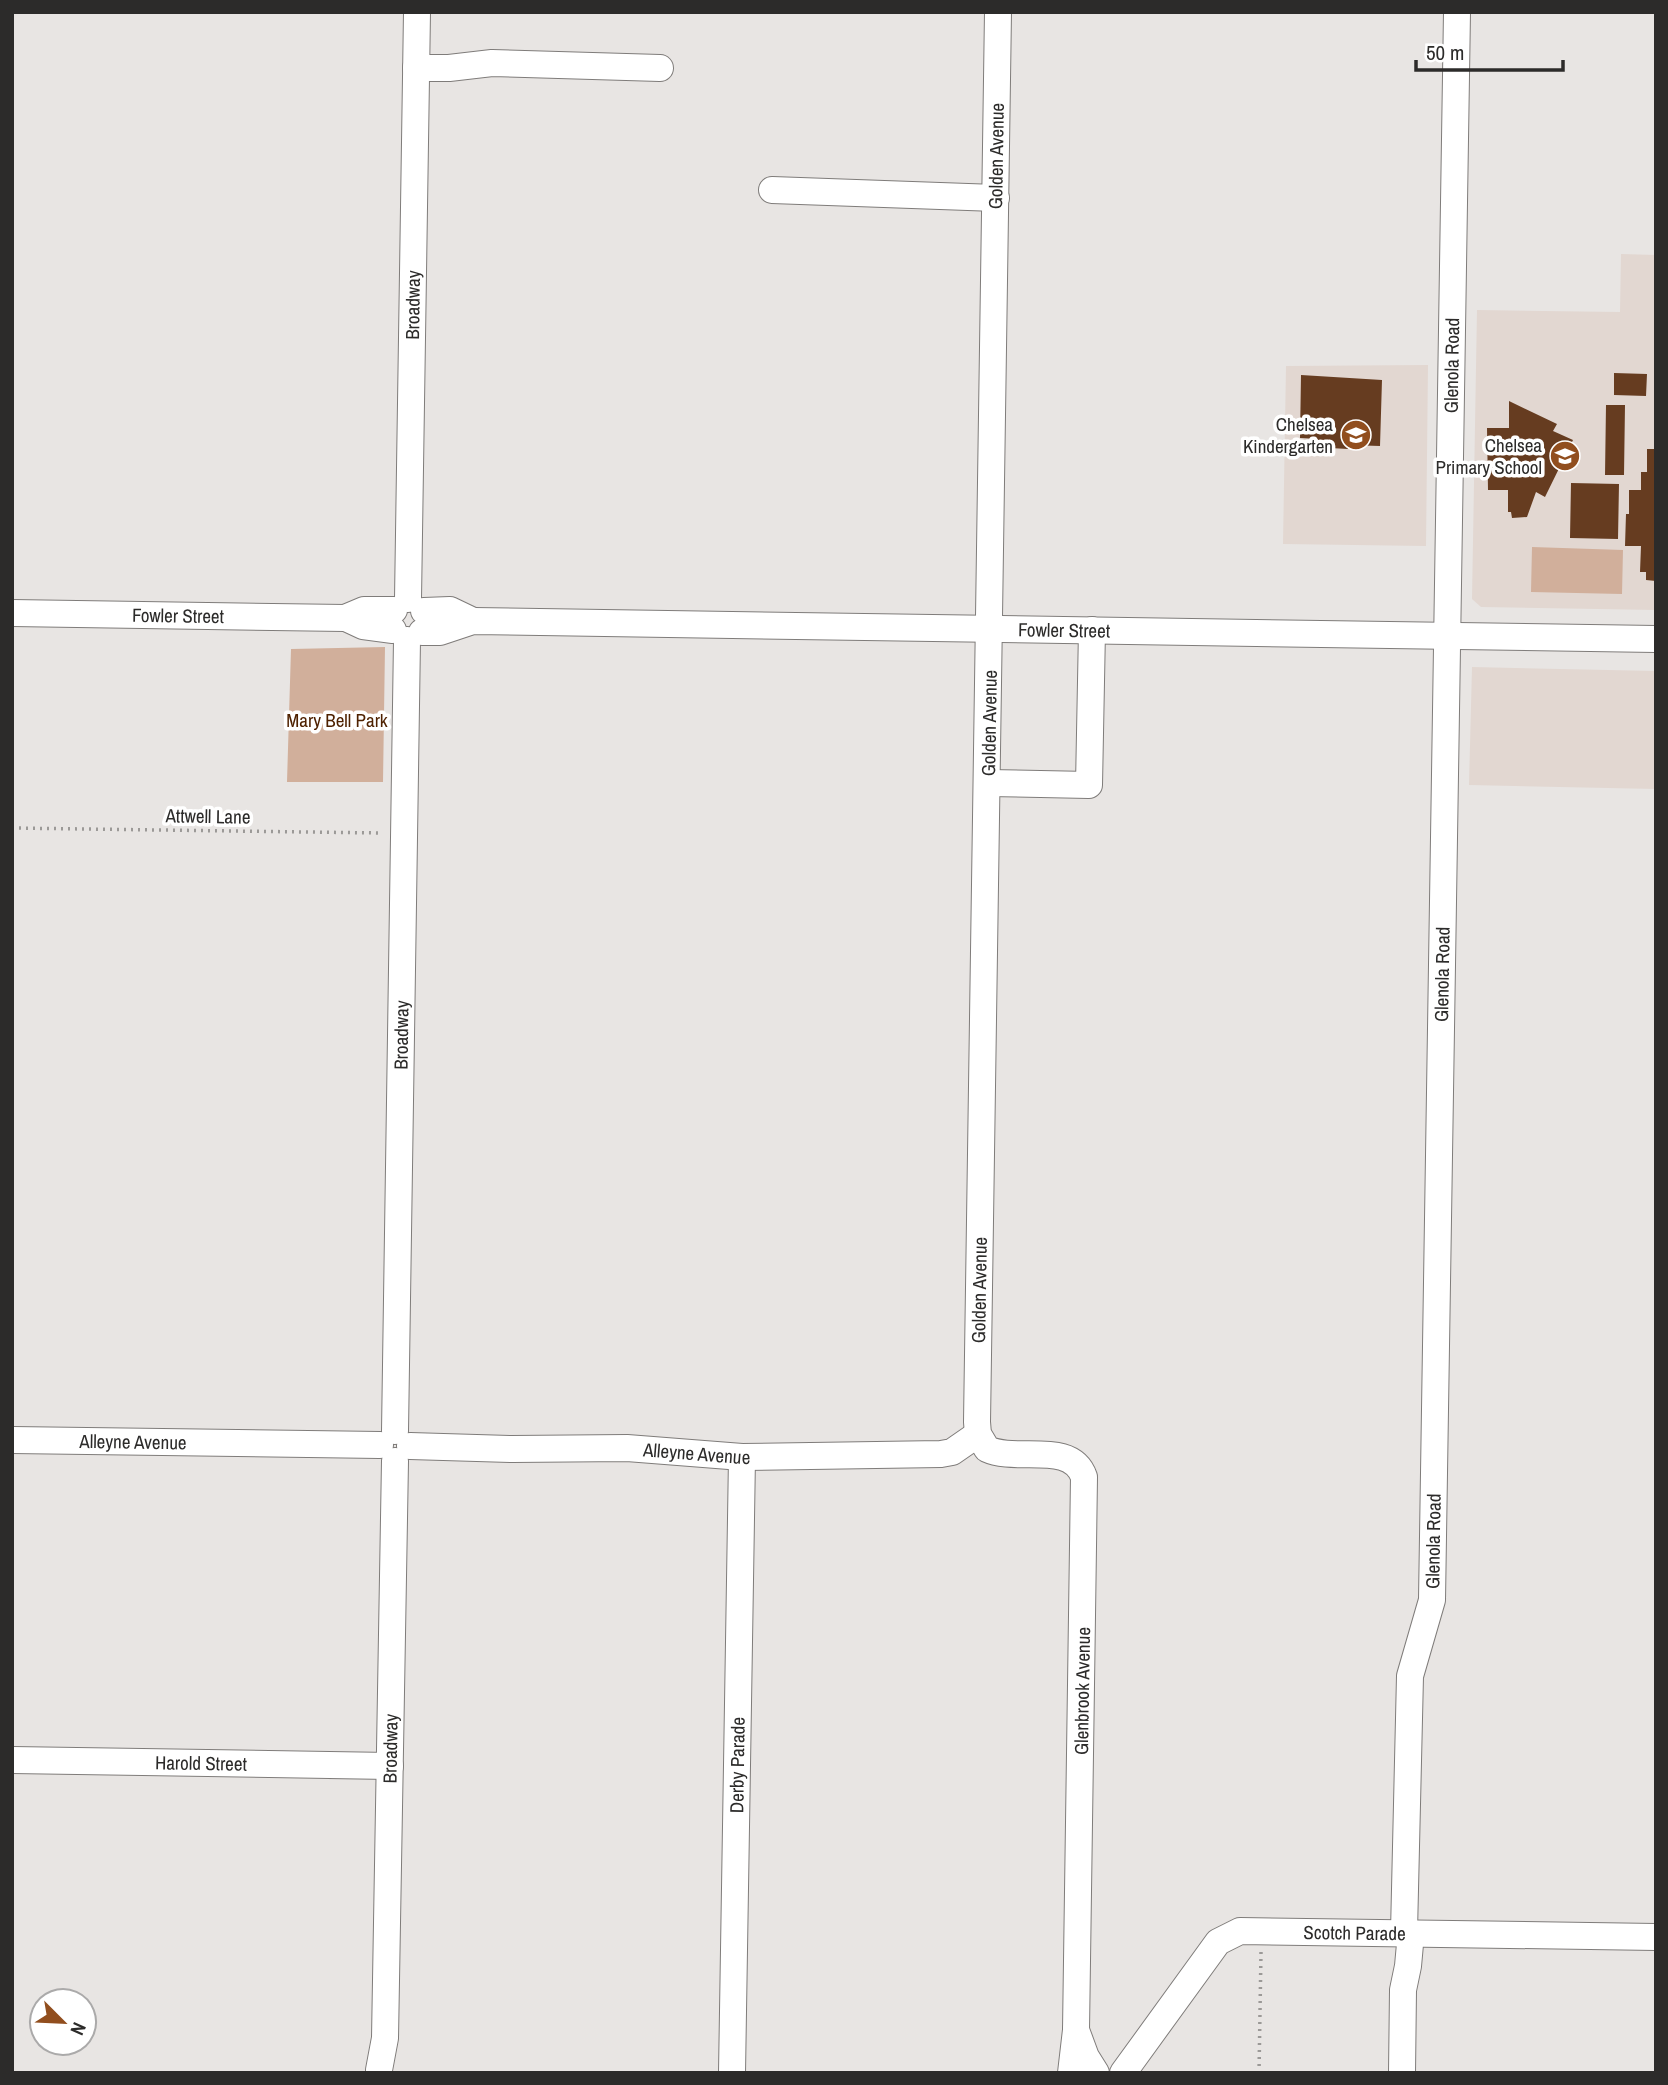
<svg xmlns="http://www.w3.org/2000/svg" width="1668" height="2085" font-family="'Archivo Narrow',sans-serif">
<style>
.built{fill:#e2d7d1}
.green{fill:#d1af9b}
.building{fill:#663c20}
.lines{fill:none;stroke-linecap:round;stroke-linejoin:round}
.minor-casing{stroke:#7f7c7a;stroke-width:28}
.path{stroke:#9b9997;stroke-width:3.5;stroke-dasharray:2 5;stroke-linecap:butt}
.minor{stroke:#fff;stroke-width:26}
.labels{text-anchor:middle;stroke-width:7;stroke-linejoin:round;paint-order:stroke}
.street-label{font-size:19px;fill:#2c2b2a;stroke:#fff}
.poi-label{font-size:19px;fill:#2c2b2a;stroke:#fff;text-anchor:end}
.park-label{font-size:19px;fill:#4e2100;stroke:#fff}
</style>
<rect width="100%" height="100%" fill="#e8e5e3"/>
<path class="built" d="M1621 254 1656 255V610L1481 607 1472 599 1477 310 1620 312Z
M1428 365 1426 546 1283 544 1286 366Z
M1472 667 1656 671V789L1469 785Z"/>
<path class="green" d="M1532 547 1623 550 1622 594 1531 592Z
M385 647 383 782H287L291 649Z"/>
<path class="building" d="M1614 373 1647 374 1646 396 1614 395Z
M1301 375 1382 380 1380 446 1348 445V449L1330 448V454L1317 453 1318 439 1300 438Z
M1509 401 1557 424 1553 431 1573 440 1545 497 1536 492 1527 517 1512 518 1511 512H1508V490H1488L1487 428H1509Z
M1606 405H1625L1624 475H1605Z
M1647 449H1656V581L1646 580V572H1640L1641 546H1625L1626 514H1629V490H1641V472H1647Z
M1571 483 1619 484 1618 539 1570 538Z"/>
<g class="lines">
<g class="minor-casing">
<g id="minor">
<path d="M998 12 977 1422 978 1434 987 1449C1017 1463 1071 1440 1084 1477L1076 2030 1071 2073"/>
<path d="M416 68H449L492 63 660 68"/>
<path d="M772 190 996 198"/>
<path id="s1" d="M408 599 417 12"/>
<path d="M424 611 450 610 473 621"/>
<path id="s2" d="M12 613 345 618 364 610H394"/>
<path d="M348 619 363 626 393 630"/>
<path id="s3" d="M422 632H440L473 621 1656 639"/>
<path d="M988 783 1089 785 1092 630"/>
<path id="s4" d="M395 1431 407 640"/>
<path id="s5" d="M12 1440 380 1445"/>
<path id="s6" d="M410 1446 512 1449 627 1448 742 1457 941 1454 952 1452 978 1434"/>
<path id="s7" d="M12 1760 390 1766"/>
<path id="s8" d="M1404 1932 1410 1676 1432 1600 1457 12"/>
<path d="M1076 2030 1086 2057 1096 2073"/>
<path id="s9" d="M379 2070 385 2038 395 1461"/>
<path id="s10" d="M732 2073 742 1457"/>
<path id="s11" d="M1123 2073 1218 1942 1240 1931 1656 1937"/>
<path d="M1402 2073 1403 1990 1408 1966 1411 1933"/>
</g>
</g>
<path class="path" d="M12 828 381 833
M1259 2073 1261 1952"/>
<use href="#minor" class="minor"/>
</g>
<defs>
<g id="school-disc" transform="scale(1.575)"><circle r="9.5" fill="#914e1e" stroke="#fff"/><path d="M0-5L7-2L0 1L-7-2ZM-4 1L0 2.5L4 1V4Q0 6-4 4Z" fill="#fff"/></g>
</defs>
<g fill-rule="evenodd">
<use href="#school-disc" x="1356" y="435"/>
<use href="#school-disc" x="1565" y="456"/>
</g>
<g class="labels">
<g class="street-label">
<text transform="translate(996 156) rotate(-89)" y="7">Golden Avenue</text>
<text dy="7" stroke="none"><textPath href="#s1" startOffset="294">Broadway</textPath></text>
<text dy="7" stroke="none"><textPath href="#s8" startOffset="1570">Glenola Road</textPath></text>
<text dy="7" stroke="none"><textPath href="#s2" startOffset="166">Fowler Street</textPath></text>
<text dy="7" stroke="none"><textPath href="#s3" startOffset="644">Fowler Street</textPath></text>
<text transform="translate(989 723) rotate(-89)" y="7">Golden Avenue</text>
<text transform="translate(208 816) rotate(1)" y="7">Attwell Lane</text>
<text dy="7" stroke="none"><textPath href="#s8" startOffset="961">Glenola Road</textPath></text>
<text dy="7" stroke="none"><textPath href="#s4" startOffset="396">Broadway</textPath></text>
<text transform="translate(979 1290) rotate(-89)" y="7">Golden Avenue</text>
<text dy="7" stroke="none"><textPath href="#s5" startOffset="121">Alleyne Avenue</textPath></text>
<text dy="7" stroke="none"><textPath href="#s6" startOffset="287">Alleyne Avenue</textPath></text>
<text dy="7" stroke="none"><textPath href="#s8" startOffset="394">Glenola Road</textPath></text>
<text transform="translate(1082 1691) rotate(-89)" y="7">Glenbrook Avenue</text>
<text dy="7" stroke="none"><textPath href="#s9" startOffset="322">Broadway</textPath></text>
<text dy="7" stroke="none"><textPath href="#s7" startOffset="189">Harold Street</textPath></text>
<text dy="7" stroke="none"><textPath href="#s10" startOffset="308">Derby Parade</textPath></text>
<text dy="7" stroke="none"><textPath href="#s11" startOffset="301">Scotch Parade</textPath></text>
</g>
<g class="poi-label">
<text x="1333" y="431">Chelsea<tspan x="1333" dy="22">Kindergarten</tspan></text>
<text x="1542" y="452">Chelsea<tspan x="1542" dy="22">Primary School</tspan></text>
</g>
<g class="park-label">
<text x="337" y="727">Mary Bell Park</text>
</g>
</g>
<rect width="1668" height="2085" fill="none" stroke="#2c2b2a" stroke-width="28"/>
<g transform="translate(63 2022) rotate(114)"><circle r="33" fill="#ffffff" stroke="#abaaaa" stroke-width="2"/>
<path d="M0-5L12 26L0 18L-12 26Z" fill="#914e1e"/>
<text y="-10" font-size="19" font-weight="bold" text-anchor="middle" fill="#2c2b2a">N</text>
</g>
<path d="M1416 60v10h147v-10" fill="none" stroke="#2c2b2a" stroke-width="3.5"/>
<text x="1426" y="60" font-size="21" fill="#2c2b2a" stroke="#ffffff" stroke-width="5" paint-order="stroke">50 m</text>
</svg>
